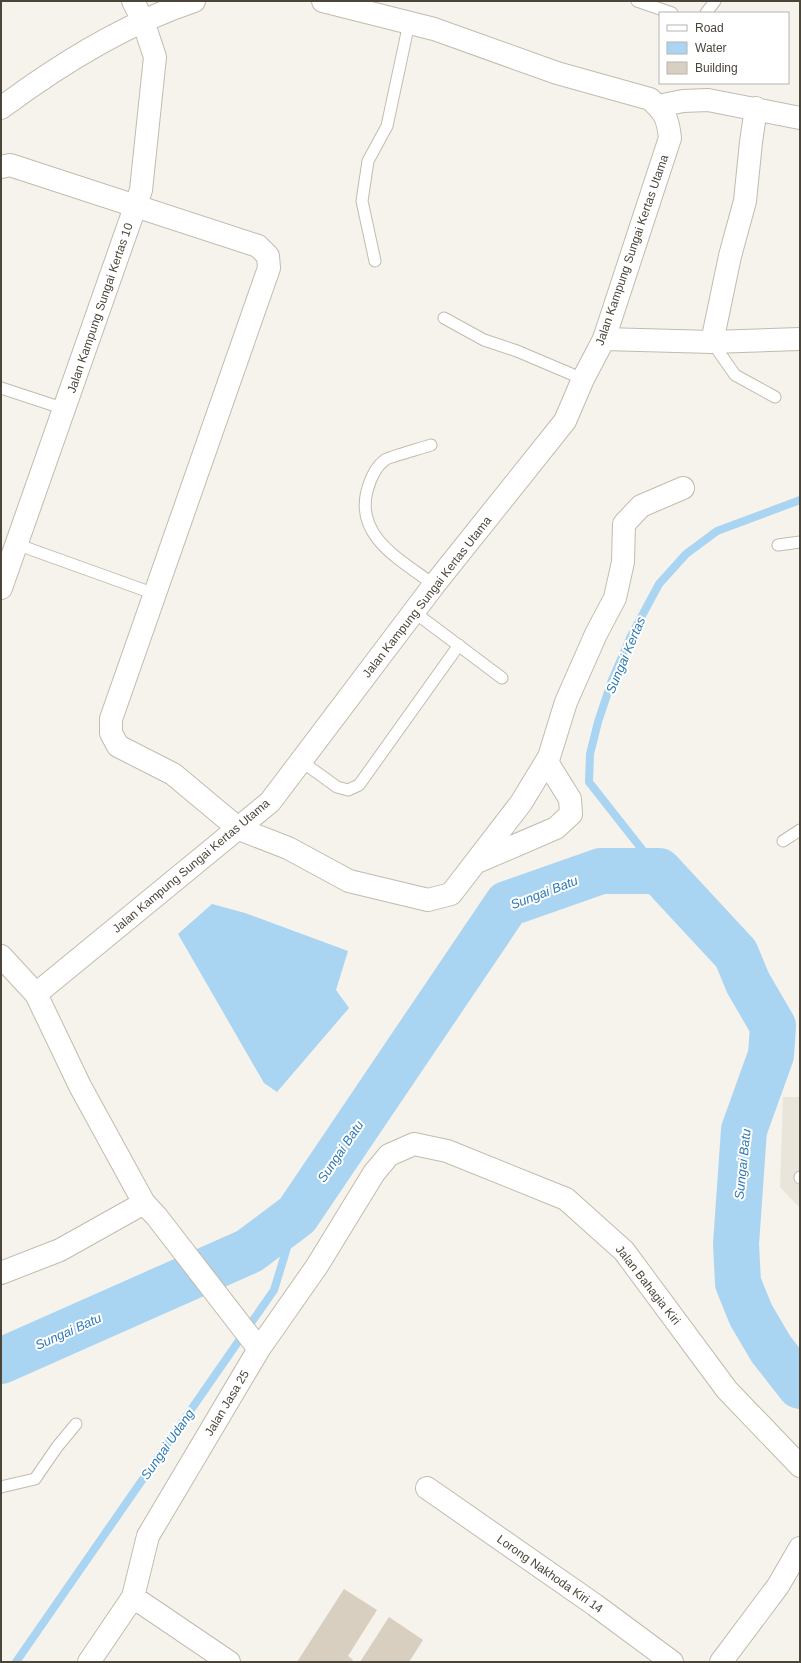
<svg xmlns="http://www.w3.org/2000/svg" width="801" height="1663" font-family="Arial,sans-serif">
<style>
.residential{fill:#eae5da}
.water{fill:#a9d4f2}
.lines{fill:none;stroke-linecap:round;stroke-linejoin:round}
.stream{stroke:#a9d4f2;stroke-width:8}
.river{stroke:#a9d4f2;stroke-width:46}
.building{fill:#d8cfc1}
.service-casing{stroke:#c2bbae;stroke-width:13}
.minor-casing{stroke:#c2bbae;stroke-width:24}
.tertiary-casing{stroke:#c2bbae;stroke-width:24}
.service{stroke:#fff;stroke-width:11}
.minor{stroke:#fff;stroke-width:22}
.tertiary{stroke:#fff;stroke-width:22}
.labels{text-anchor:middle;stroke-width:4;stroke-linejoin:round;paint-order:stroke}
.street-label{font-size:12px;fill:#4b4439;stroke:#fff}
.water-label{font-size:13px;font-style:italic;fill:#2e7ab2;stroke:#fff}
</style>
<rect width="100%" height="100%" fill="#f6f3ec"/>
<path class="residential" d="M783 1097H800V1208L780 1187Z"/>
<path class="water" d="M212 904 245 913 348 951 336 990 349 1008 277 1092 264 1083 178 934Z"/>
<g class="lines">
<path class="stream" d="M659 871 589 782 590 754 598 722 612 680 630 638 659 584 686 554 717 531 800 500
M16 1662 274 1290 297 1215"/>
<path class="river" d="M1 1361 249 1251 297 1215 507 904 601 871H659L736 954 748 983 773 1026 771 1055 744 1130 736 1244 738 1283 751 1315 771 1349 800 1386"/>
</g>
<path class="building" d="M344 1589 377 1610 348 1656 353 1660 351 1662H297Z
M389 1617 423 1640 409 1662H360Z"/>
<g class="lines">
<g class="service-casing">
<path id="service" d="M637 1 672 13
M706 13 715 1
M375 261 362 201 368 161 387 126 409 23
M444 318 484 340 517 351 583 379
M712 342 735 375 775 397
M1 388 65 409
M431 445C423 448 388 457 385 460 375 467 370 480 367 491 355 538 403 561 434 585
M16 544 155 594
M778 545 800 542
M414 612 502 678
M301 761 337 787 348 790 359 785 459 645
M783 841 800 830
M800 1177V1178
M1 1487 35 1479 57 1447 76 1424"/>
</g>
<g class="minor-casing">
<path id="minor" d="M658 106 683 101 708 100 800 118
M1 108C60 64 124 24 194 1
M1 167 10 165 258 246 268 256 269 268 111 719V733L118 746 173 774 239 829 288 848 349 881 428 900 451 894 521 803 549 757 566 702 596 634 615 598 623 562 624 524 641 506 683 488
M712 342 730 256 745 201 751 142 756 108
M1 588 141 190 155 57 143 21 133 1
M477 862 556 828 571 814 570 799 547 762
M1 956 36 994 80 1086 144 1203 157 1217 259 1349
M36 994 270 802 434 585 565 421 583 379 604 339 670 138C668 119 665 112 650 99L557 73 434 29 323 1
M1 1273 60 1250 144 1203
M427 1488 595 1605 672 1662
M133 1597 229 1662
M89 1662 133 1597 148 1536 259 1349 317 1266 374 1173 389 1155 414 1144 447 1151 566 1199 624 1251 727 1390 800 1466
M721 1662 778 1586 800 1548"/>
</g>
<g class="tertiary-casing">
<path id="tertiary" d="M604 339 712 342 800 339"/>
</g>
<use href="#service" class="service"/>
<use href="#minor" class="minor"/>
<use href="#tertiary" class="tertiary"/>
</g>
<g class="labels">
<g class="street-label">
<text transform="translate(632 250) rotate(-71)" y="4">Jalan Kampung Sungai Kertas Utama</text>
<text transform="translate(100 308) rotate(-71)" y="4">Jalan Kampung Sungai Kertas 10</text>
<text transform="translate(427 597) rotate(-52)" y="4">Jalan Kampung Sungai Kertas Utama</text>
<text transform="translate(191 866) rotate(-40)" y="4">Jalan Kampung Sungai Kertas Utama</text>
<text transform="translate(648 1285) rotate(52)" y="4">Jalan Bahagia Kiri</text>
<text transform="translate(227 1403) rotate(-59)" y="4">Jalan Jasa 25</text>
<text transform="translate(550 1574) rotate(35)" y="4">Lorong Nakhoda Kiri 14</text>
</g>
<g class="water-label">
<text transform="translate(625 655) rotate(-67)" y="5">Sungai Kertas</text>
<text transform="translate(544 892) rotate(-21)" y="5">Sungai Batu</text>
<text transform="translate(340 1151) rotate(-56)" y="5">Sungai Batu</text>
<text transform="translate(742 1164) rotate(-84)" y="5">Sungai Batu</text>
<text transform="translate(68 1331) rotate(-24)" y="5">Sungai Batu</text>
<text transform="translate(167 1444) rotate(-55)" y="5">Sungai Udang</text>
</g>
</g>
<rect width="801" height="1663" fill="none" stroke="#4b4439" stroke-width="4"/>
<rect x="659" y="12" width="130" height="72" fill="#ffffff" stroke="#b7b4b0"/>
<rect x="667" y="25" width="20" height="6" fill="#ffffff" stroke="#b7b4b0"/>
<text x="695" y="32" font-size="12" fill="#4b4439">Road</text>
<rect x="667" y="42" width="20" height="12" fill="#a9d4f2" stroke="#b7b4b0"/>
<text x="695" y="52" font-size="12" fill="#4b4439">Water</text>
<rect x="667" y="62" width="20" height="12" fill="#d8cfc1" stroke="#b7b4b0"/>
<text x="695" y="72" font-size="12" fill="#4b4439">Building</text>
</svg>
